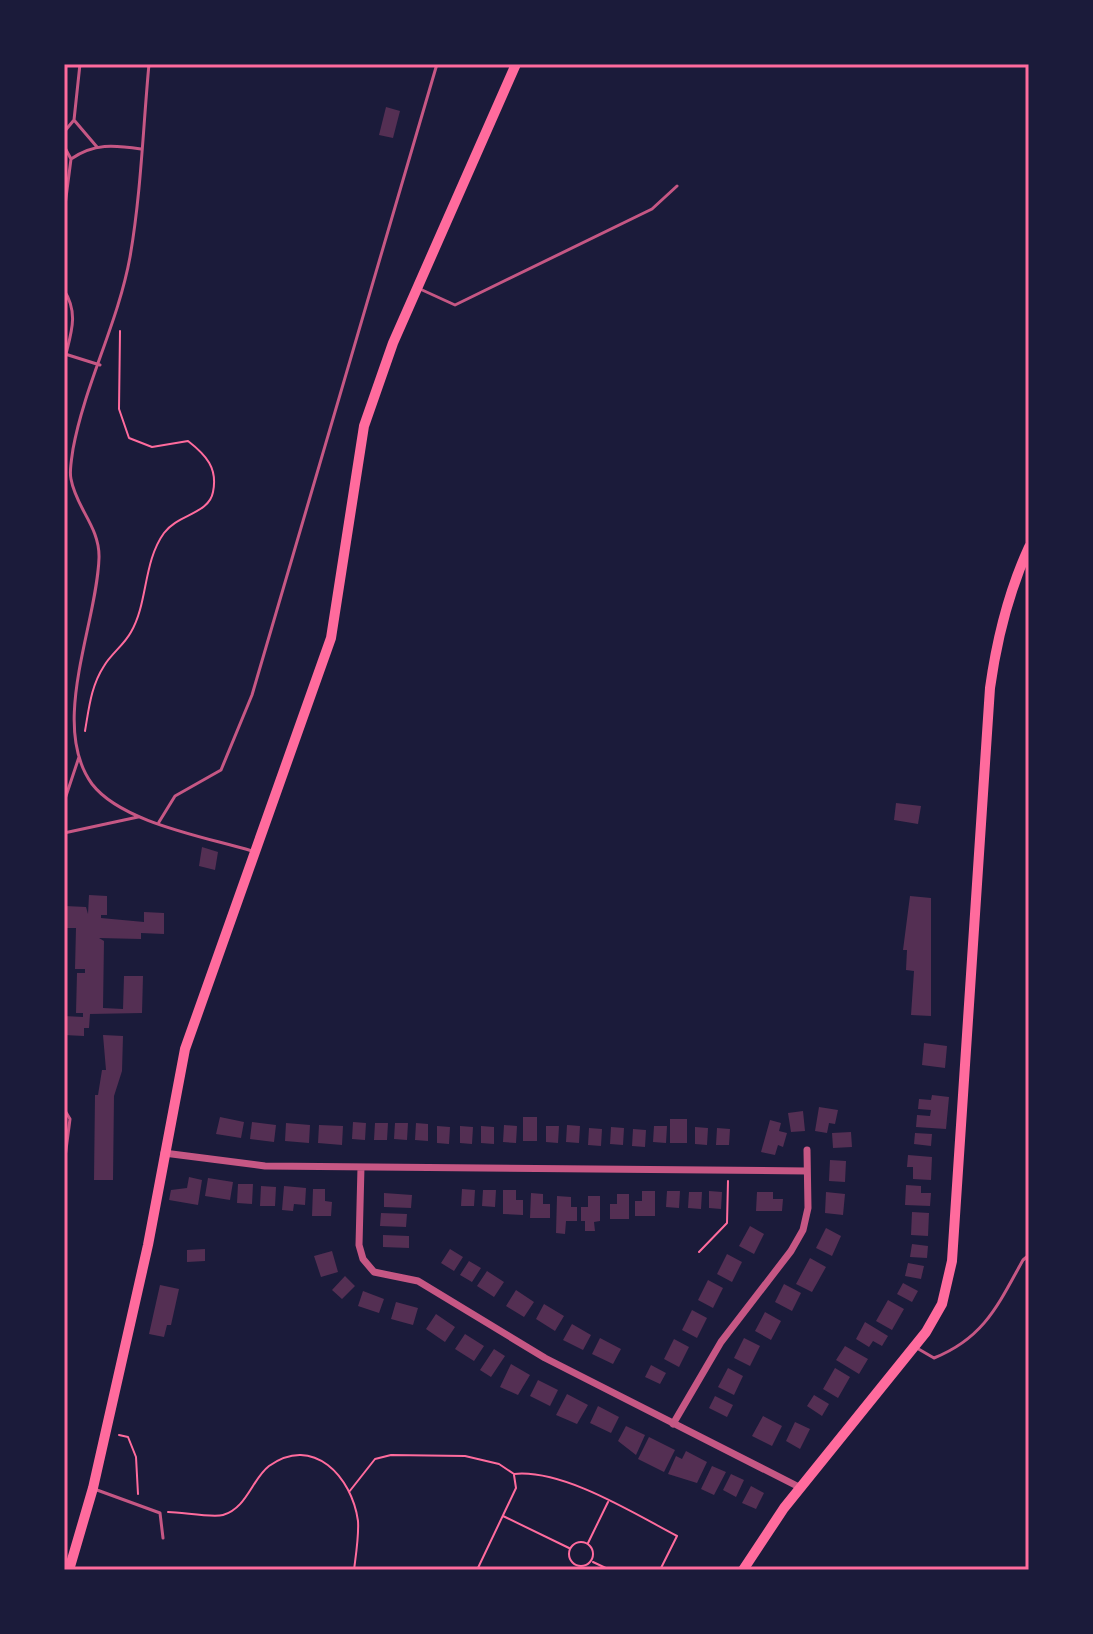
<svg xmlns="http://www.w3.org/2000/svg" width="1093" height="1634" font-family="Spectral,serif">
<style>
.building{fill:#542f53}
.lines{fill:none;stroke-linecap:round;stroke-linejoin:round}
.path{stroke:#ff6b9d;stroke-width:2}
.service{stroke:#c65784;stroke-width:3}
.minor{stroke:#c65784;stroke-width:7}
.secondary{stroke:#ff6b9d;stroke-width:10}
.neatline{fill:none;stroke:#ff6b9d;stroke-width:3}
</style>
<rect width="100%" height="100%" fill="#1b1b3a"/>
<path class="building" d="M386 107 400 111 393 138 379 135Z
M896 803 921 806 918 824 894 820Z
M202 847 218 852 215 870 199 866Z
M89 895 107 896V915H101V918L144 922V912L164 913V934L141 933V939L99 938 104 941 103 1008 123 1009 124 976H143L142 1013 90 1014 89 1028H84V1036L64 1035V1016L83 1017V1013H76L77 973H85V969H75L76 928H64L65 906 86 907 88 914Z
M910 896 931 898V1016L911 1015 914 971 906 970 907 950H903Z
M103 1035 123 1036 122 1071 114 1096 113 1180H94L95 1095H98L102 1070H106Z
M924 1043 947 1046 945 1068 922 1065Z
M932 1095 949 1097 946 1129 916 1127 917 1115 930 1116 931 1110 918 1109 919 1099 931 1100Z
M819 1107 838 1110 835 1124 829 1123 827 1133 815 1131Z
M803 1111 805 1131 791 1132 788 1113Z
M220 1117 244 1122 241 1138 216 1134Z
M523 1117H537V1141H523Z
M670 1119H687V1143H670Z
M770 1120 781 1123 779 1131 787 1133 783 1147 778 1145 775 1155 761 1152Z
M252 1122 276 1125 274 1142 250 1139Z
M353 1122 366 1123 365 1140 352 1139Z
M286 1123 310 1125 309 1143 285 1141Z
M375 1123H388L387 1140H374Z
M395 1123H408L407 1140 394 1139Z
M416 1123 428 1124V1141L415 1140Z
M319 1125 343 1126 342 1145 318 1143Z
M504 1125 517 1126 516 1143 503 1142Z
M567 1125 580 1126 579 1143 566 1142Z
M437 1126 450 1127 449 1144 437 1143Z
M460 1126 473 1127 472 1144 460 1143Z
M481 1126 494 1127V1144L481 1143Z
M546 1126H559L558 1143 546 1142Z
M654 1126H667L666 1143 653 1142Z
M611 1127 624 1128 623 1145 610 1144Z
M695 1127 708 1128 707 1145 695 1144Z
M589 1128 602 1129 601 1146 588 1145Z
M717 1128 730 1129 729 1145H716Z
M633 1129 646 1130 645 1147 632 1146Z
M851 1132 852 1147 833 1148 832 1133Z
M915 1133 932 1134 931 1146 914 1144Z
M908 1155 932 1157 931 1180 913 1179V1167H907Z
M830 1160 846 1161 845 1182 829 1181Z
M189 1177 202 1180 198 1205 169 1200 171 1190 187 1188Z
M208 1178 233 1182 230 1200 205 1196Z
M238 1184H253L252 1204 237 1203Z
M906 1185 921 1186V1193H931L930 1206 905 1205Z
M261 1186 276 1187 275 1206H260Z
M284 1186 306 1188 305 1205 294 1204 293 1211 282 1210Z
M313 1189H325V1201L332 1202 331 1216H312Z
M462 1189 475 1190 474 1206H461Z
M483 1190H496L495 1207 482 1206Z
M503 1190H516V1200H523V1215L503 1214Z
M642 1191H655V1216H635V1201H642Z
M667 1191H680L679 1208 666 1207Z
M709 1191 722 1192 721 1209 709 1208Z
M689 1192H702L701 1209 688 1208Z
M757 1192H773V1199H783L782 1211H756Z
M826 1192 845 1194 843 1215 825 1213Z
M384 1193 412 1195 411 1208 384 1207Z
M531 1193 543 1194V1204H550V1218H530Z
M617 1194H629V1219H610V1204H617Z
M557 1196 571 1197V1207H577V1221H566L565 1234 556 1233Z
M588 1196H600V1221L594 1222 595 1231H585V1221H581V1207H588Z
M912 1212 929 1213 928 1236 911 1235Z
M381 1213 407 1214 406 1227 380 1226Z
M750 1226 764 1234 754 1254 739 1246Z
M826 1228 841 1236 832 1256 816 1248Z
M383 1235 409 1236V1248L383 1247Z
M912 1244 928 1246 927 1258 910 1257Z
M205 1249V1261L187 1262V1250Z
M450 1249 463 1257 454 1271 441 1263Z
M332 1251 338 1272 321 1277 314 1256Z
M727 1254 742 1262 732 1282 717 1274Z
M810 1258 826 1267 812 1292 796 1284Z
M469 1261 481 1268 472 1282 460 1275Z
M908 1263 924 1266 921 1279 905 1276Z
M487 1271 504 1282 494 1297 477 1286Z
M345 1276 355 1286 342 1299 332 1290Z
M708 1280 723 1288 713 1308 698 1300Z
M903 1283 918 1291 912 1302 897 1294Z
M784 1284 801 1293 792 1311 775 1302Z
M160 1285 179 1289 171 1325H167L164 1337 149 1334Z
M516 1290 534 1302 524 1317 506 1306Z
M363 1291 384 1299 379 1313 358 1306Z
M888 1300 904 1309 892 1330 876 1321Z
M396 1302 418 1308 413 1325 391 1319Z
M544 1304 564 1316 555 1331 536 1319Z
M692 1310 707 1318 697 1338 682 1330Z
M765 1312 781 1321 771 1340 755 1331Z
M436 1314 455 1327 445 1342 426 1329Z
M865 1322 888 1336 882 1346 873 1341 869 1347 856 1339Z
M572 1324 591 1335 583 1350 563 1340Z
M465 1334 484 1346 474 1361 455 1349Z
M600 1338 621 1349 613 1364 592 1354Z
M744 1338 760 1346 750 1366 734 1358Z
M674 1339 689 1347 679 1367 664 1359Z
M845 1346 868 1359 859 1374 836 1360Z
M494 1349 505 1356 491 1377 480 1370Z
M511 1364 530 1375 518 1395 500 1387Z
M651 1365 666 1373 660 1384 645 1377Z
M728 1368 743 1376 734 1395 718 1387Z
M835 1368 850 1377 838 1398 823 1389Z
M538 1380 558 1390 550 1406 530 1396Z
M567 1394 588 1405 577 1424 556 1415Z
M814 1395 829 1404 822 1416 807 1406Z
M715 1396 733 1405 727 1417 709 1408Z
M598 1406 619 1417 611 1433 590 1423Z
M763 1416 782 1426 772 1446 752 1436Z
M795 1422 810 1429 800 1449 786 1441Z
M626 1426 645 1435 636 1455 618 1441Z
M649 1437 675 1450 664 1472 638 1459Z
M686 1451 707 1462 697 1483 668 1474 676 1456 682 1459Z
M712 1466 726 1472 714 1495 701 1489Z
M731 1474 744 1480 736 1497 723 1490Z
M751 1486 764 1493 756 1509 742 1503Z"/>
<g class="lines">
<path class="path" d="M85 731C89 708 91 686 104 666 111 654 124 645 131 632 148 603 143 562 164 533 178 514 209 514 213 492 218 468 206 455 188 441L152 447 129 438 119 409 120 331
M699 1252 727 1223 728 1181
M119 1435 128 1437 136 1457 138 1494
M349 1492 375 1459 391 1455 465 1456 499 1464 514 1474C563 1469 633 1513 677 1536L660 1570
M168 1512C182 1512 212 1518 223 1515 247 1508 252 1479 269 1466 313 1434 352 1477 358 1521 359 1536 356 1554 354 1570
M503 1516 569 1548
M569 1554a12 12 0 1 1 24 0a12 12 0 1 1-24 0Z
M588 1543 608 1502
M593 1562 610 1570
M477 1570 516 1488 514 1475"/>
<path class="service" d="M80 64 74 120 97 147
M149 64C143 128 141 194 130 257 118 323 85 384 73 449 72 457 69 471 71 479 76 508 100 527 99 558 97 624 49 725 92 784 122 823 206 837 252 851
M64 132 74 120
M64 146 71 159
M64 213 71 159C94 143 114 145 141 149
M420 289 455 305 652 209 677 186
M64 290C78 312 72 330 66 354
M65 354 100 365
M64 802 79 757
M159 822 175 796 221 770 252 695 437 64
M64 833 138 817
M64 1109 70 1119 64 1165
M915 1347 934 1358C984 1338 998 1305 1023 1260L1029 1255
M97 1490 160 1513 163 1538"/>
<path class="minor" d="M164 1153 265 1166 807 1171
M361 1167 359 1245 363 1259 374 1272 418 1281 545 1358 801 1488
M673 1424 721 1342 791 1251 803 1230 808 1208 807 1150"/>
<path class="secondary" d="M69 1570 93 1488 148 1245 185 1049 331 638 364 426 393 343 516 64
M743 1570 784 1508 926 1332 942 1304 952 1261 990 688C997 638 1008 593 1029 547"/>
</g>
<rect width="1093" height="1634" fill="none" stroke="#1b1b3a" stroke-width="132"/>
<rect x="66" y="66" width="961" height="1502" class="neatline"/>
</svg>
